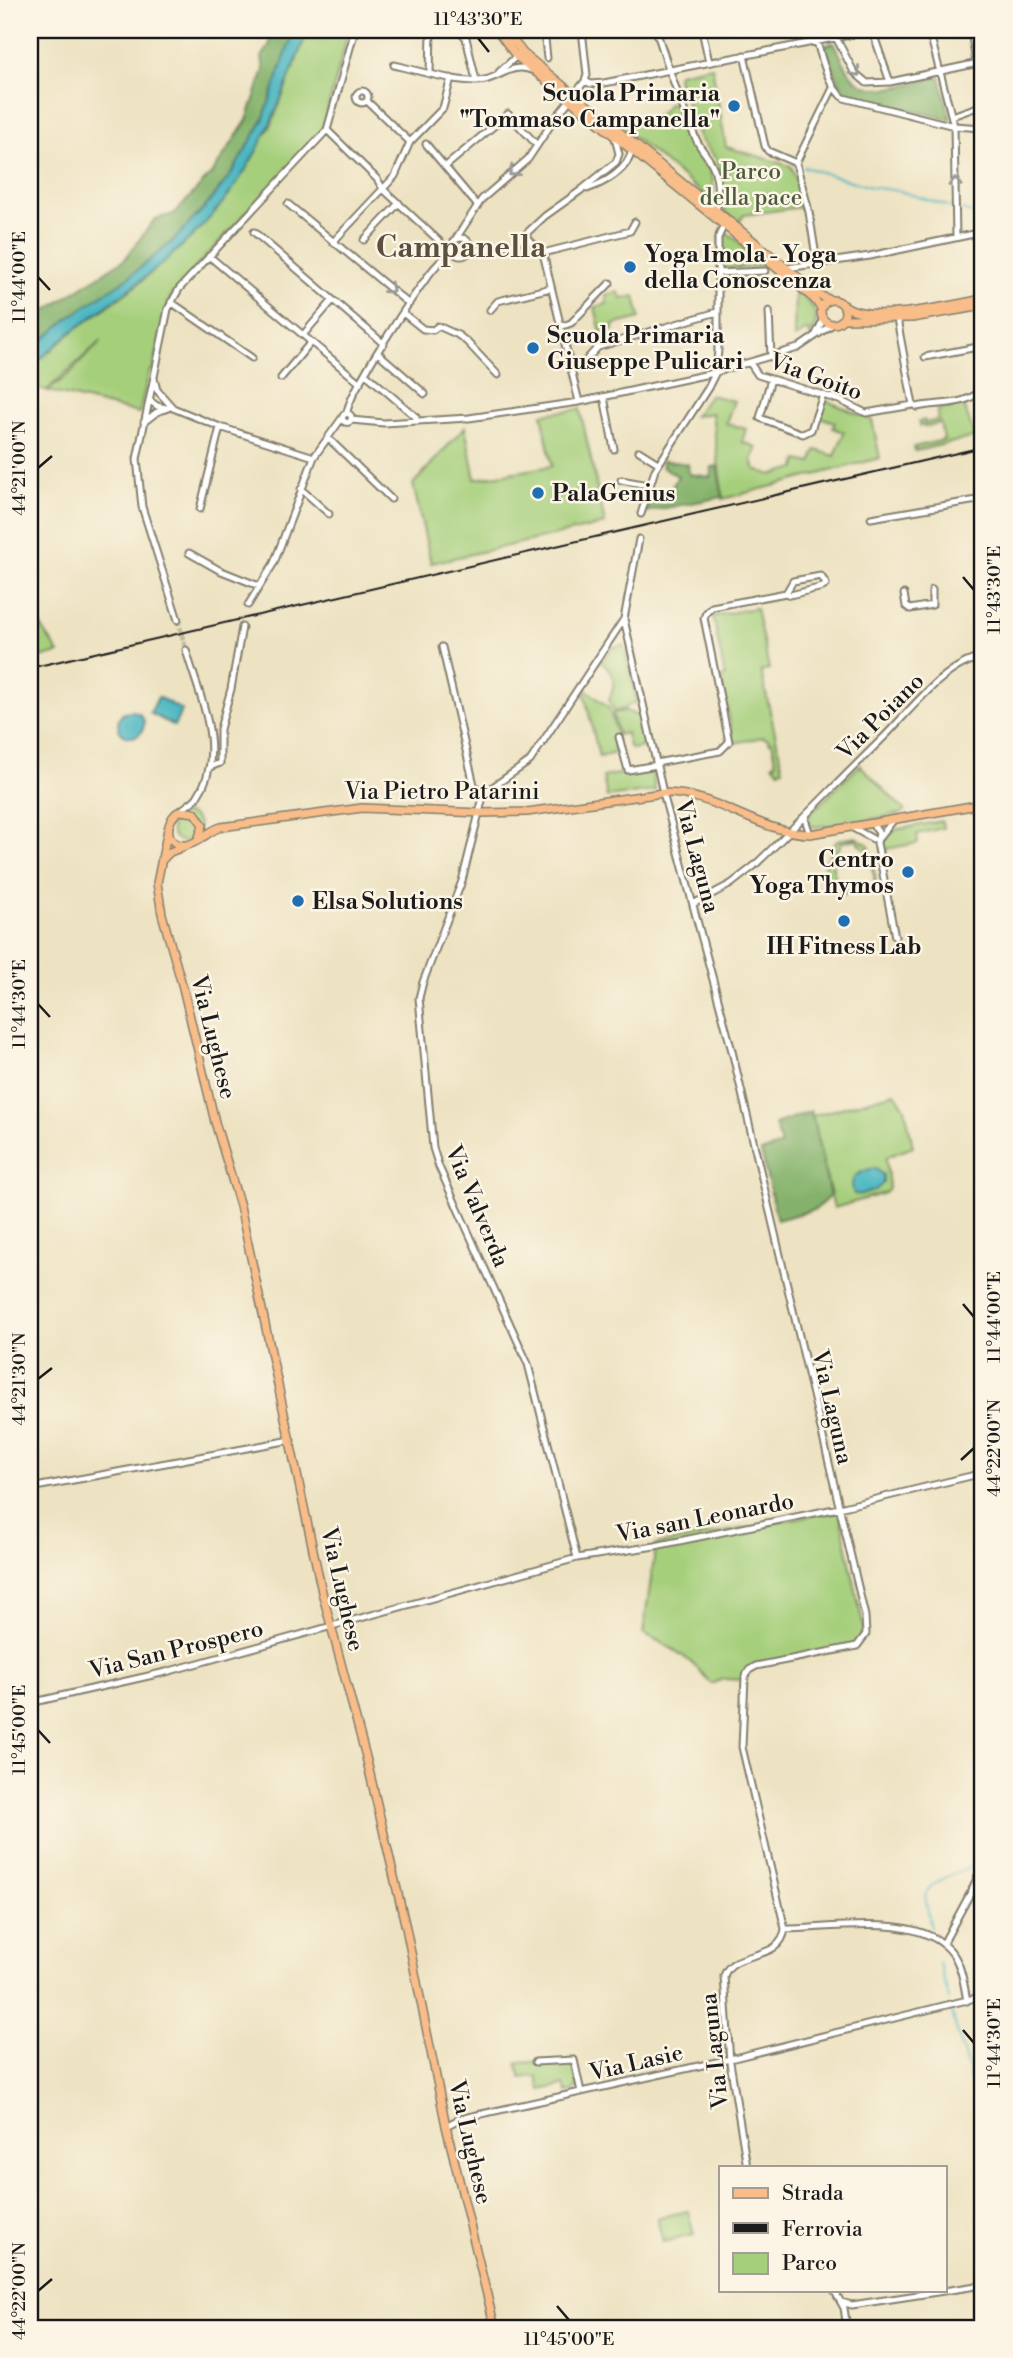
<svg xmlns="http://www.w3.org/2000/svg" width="1013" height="2358" font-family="'Libre Bodoni',serif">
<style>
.green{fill:#a6cf7b;stroke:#61764c;stroke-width:2}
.forest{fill:#84b26b;stroke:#506744;stroke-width:2}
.water{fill:#47b5c1;stroke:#32686e;stroke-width:2}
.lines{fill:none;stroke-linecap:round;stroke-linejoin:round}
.stream{stroke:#47b5c1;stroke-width:2}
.river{stroke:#47b5c1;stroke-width:9}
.minor-tunnel{stroke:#c3baa0;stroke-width:5;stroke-dasharray:5 2.5;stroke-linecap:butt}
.minor-casing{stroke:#847f6e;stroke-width:9}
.major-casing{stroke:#847f6e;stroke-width:10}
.minor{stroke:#fff;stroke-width:5}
.major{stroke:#f8bd89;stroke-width:7}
.rail{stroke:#1c1c1c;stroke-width:2}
.oneway{stroke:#999}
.ticks{fill:none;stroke:#1c1c1c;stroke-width:2.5}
.poi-dot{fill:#1f6fb2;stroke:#fcf5e5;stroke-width:2.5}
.labels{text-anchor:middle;stroke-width:5;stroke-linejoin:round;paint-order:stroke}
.poi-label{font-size:23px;font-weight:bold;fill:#1c1c1c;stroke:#fcf5e5;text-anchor:start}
.park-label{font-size:23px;fill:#4c5b3d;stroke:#fcf5e5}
.street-label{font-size:23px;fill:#1c1c1c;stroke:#fcf5e5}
.district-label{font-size:30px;font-weight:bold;fill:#5b4f40;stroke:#fcf5e5}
.neatline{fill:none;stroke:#1c1c1c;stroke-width:2.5}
.ticks-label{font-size:18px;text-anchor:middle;fill:#1c1c1c}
</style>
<rect width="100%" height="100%" fill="#fcf5e5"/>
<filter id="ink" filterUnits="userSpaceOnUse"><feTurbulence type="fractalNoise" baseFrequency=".0143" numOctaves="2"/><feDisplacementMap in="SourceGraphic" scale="14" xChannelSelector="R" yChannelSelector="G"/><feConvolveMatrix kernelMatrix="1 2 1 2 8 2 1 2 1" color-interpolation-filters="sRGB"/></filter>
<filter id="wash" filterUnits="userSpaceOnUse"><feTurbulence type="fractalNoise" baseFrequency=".00686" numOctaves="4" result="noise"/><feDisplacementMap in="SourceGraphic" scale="28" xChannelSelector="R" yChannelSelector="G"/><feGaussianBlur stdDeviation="1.57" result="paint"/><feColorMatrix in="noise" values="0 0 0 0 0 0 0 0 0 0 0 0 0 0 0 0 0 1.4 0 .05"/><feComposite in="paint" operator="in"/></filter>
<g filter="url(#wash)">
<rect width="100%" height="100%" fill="#ede2c1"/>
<path class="green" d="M308 30H349L322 131 195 268 170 298 153 370H150L139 413 48 391 69 374 102 340 47 390 30 389V368L72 332 136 286 186 242 271 126Z
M712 66 726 147 791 166 799 187 802 207 744 215 739 222 724 211 720 174 716 159 700 139 677 77 678 73Z
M669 103 674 104 677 108C681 120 687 133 693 144 706 165 718 175 712 201L616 123 627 115C646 125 658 119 669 103Z
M726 233 738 241 750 255 768 266 723 269 720 263V236Z
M795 289C810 304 825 313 810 335L807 330 794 338Z
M619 292 621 299 635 296 640 318 613 325V330L601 333 595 307 607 304 606 295Z
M710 395 734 401 726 423 746 429 742 442 757 447 752 460 755 469 771 475 796 468 798 460 811 463 816 450 835 456 844 432 833 428 835 422 819 417 825 400 872 420 880 458 723 499 712 413 694 416Z
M963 404 975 437 915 451 914 447 944 440 940 423 925 427 924 425 920 426 919 422 924 420 925 423 939 420 937 410Z
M580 409 605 524 431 563 413 484 465 427 475 479 552 466 542 414Z
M756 608 769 669 761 671 783 769 778 770 773 764 776 763 772 742H769L768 739 763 737 734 743 721 679 725 677 713 616Z
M30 610 59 653 33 660 30 658Z
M624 645 637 702 627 706 625 709 614 711 609 700C616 683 616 673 601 662L611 648Z
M583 687 609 708 617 735 612 737 615 750 619 749V752L599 757Z
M626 711 640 717 647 746 633 749 629 747 626 733 618 735 613 713Z
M860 765 904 810 903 813 847 824 812 827 808 820 810 814Z
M652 770 655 791 607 797 603 777 624 773 627 776Z
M171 828a14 14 0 1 1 28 0a14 14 0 1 1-28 0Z
M942 821 943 828 917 834 918 843 886 849V853H883L882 845 894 830Z
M856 837 869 845 871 856 866 857 870 854 868 849H864L856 839 840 843 841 846 834 854V857L831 858 838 893 876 886 871 862 867 861 872 860 877 887 836 895 824 865 837 840Z
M895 1093 905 1108 913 1147 886 1157 889 1189 885 1193 834 1208 812 1116Z
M839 1510 864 1629 860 1639 848 1649 755 1664 744 1680 724 1679 711 1684C691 1658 673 1648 643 1633L656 1545Z
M533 2062 573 2063 578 2088 574 2089V2091L567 2093 564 2085 541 2090 537 2076 521 2078 517 2063Z
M688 2211 694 2235 663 2242 657 2218Z"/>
<path class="forest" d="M273 30H294L263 120 232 173 206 206 173 241 129 277 70 317 30 351V321L125 259 155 219 174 214 213 172 247 120 264 70 262 57 269 46Z
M834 43C839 53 844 64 850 73 868 102 913 82 940 77L951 120 847 94 840 86 824 45Z
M662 460 688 464 689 474 710 477 712 467 717 466 723 497 645 512 657 489 668 495 678 476 663 468Z
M811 1111 830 1196 816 1209 777 1220 761 1152 781 1145 775 1124Z"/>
<path class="water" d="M294 30H308C284 91 263 154 220 206 179 256 126 292 74 330 59 342 44 356 30 368V351L70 317 129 277 173 241 206 206 232 173 263 120Z
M158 697 182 710 174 726 150 713Z
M118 724a13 13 0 1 1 26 0a13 13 0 1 1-26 0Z
M875 1168 883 1175V1183C877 1191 864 1196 854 1194 847 1176 860 1171 875 1168Z"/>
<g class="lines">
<path class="stream" d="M804 167 871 187 899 191 951 207
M961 210 983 216
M931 1928 925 1896C933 1878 956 1875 972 1865L983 1824
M939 1962 949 1999
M951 2010 983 2122"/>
<path class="river" d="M30 676 34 710 30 722"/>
</g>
</g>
<g filter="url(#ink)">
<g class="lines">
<path class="minor-tunnel" d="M178 620 186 650"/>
<g class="minor-casing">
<path id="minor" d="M460 30 466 38 476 80
M544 30 547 58
M656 30C668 66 680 104 696 139 701 151 712 159 715 172 718 183 719 201 716 210
M702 30 709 62
M814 30C819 49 827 87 844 98L954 126 983 128
M832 30 854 72 867 83 890 82 983 62
M872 30 890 82
M929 30 954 126 956 238
M971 30 976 63
M744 55 765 146 768 151 796 163
M394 65C416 70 464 85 485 80 501 76 514 63 531 70
M499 72 518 55
M430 74 431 30
M585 81 591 84 604 83 875 30
M356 97a6 6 0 1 1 12 0a6 6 0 1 1-12 0Z
M367 101 410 142
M952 116 983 105
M327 130 377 179 383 189 450 251
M426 144 477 205
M796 163 809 212 817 263
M796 163 833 88
M446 166 508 114 537 145
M587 189C604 183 629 170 632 149
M288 204 409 304
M254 232 384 344
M525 236 543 253 579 402
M452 247a9 9 0 1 1 18 0a9 9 0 1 1-18 0Z
M364 240 399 203
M333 242 395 176 410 142 443 108 451 78
M453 243 482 199 528 159 554 120 585 81 587 75 582 30
M469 252 515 244 545 216 580 191 616 162 619 154 615 138
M543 253 630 231 635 222
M209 256 360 383
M787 268 870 256 983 232
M717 273 765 271
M171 302 252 358
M490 310 498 301 551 288
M769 311 771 357
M403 313 423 329 433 330 438 326 458 335 467 342 498 375
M560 327 571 323 610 283
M303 335 333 300
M815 336 822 322V317
M378 353 425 394
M925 357 983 346
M587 359 598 347 717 312
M750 363 758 375 839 400 866 413 913 405 897 319
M366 374 416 417
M154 378 157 390 173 408 220 427 314 457
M281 378 311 342
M771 379 760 418 803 434 811 430 823 395
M604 397 614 449
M149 400 157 406 166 408
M917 407C939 402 967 407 983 388
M347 413C348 392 415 293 431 272 438 263 446 257 452 247
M342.5 418a4.5 4.5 0 1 1 9 0a4.5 4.5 0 1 1-9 0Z
M351 420 384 423 469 418 579 402 709 374 798 348 833 324
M144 422 157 412 168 408
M328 438 391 499
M639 451 658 463
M621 480 648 485
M301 489 329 514
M200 509 220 427
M641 514 655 470 708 388 716 372 718 350V238L724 225
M871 518 983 499
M639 539 624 619 663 793 732 1051 865 1616 866 1634 857 1646 756 1666 749 1670 745 1677 742 1747 785 1929C781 1963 733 1948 724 1976L730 2062 747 2167
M189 553 219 570 259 586
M904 594 906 606 910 609 932 605V590
M248 605 274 563 314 457 342 418
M178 620 142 507 137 459 168 309 179 289 327 130 355 30
M442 647 474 785 484 793
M619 737 628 770 657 765
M656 763 720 751 729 742 704 618 706 613 712 607 786 593 790 595 823 587 826 584 821 576 793 581 786 593
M210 767 220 763V729L231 689 242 627
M180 811C186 806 193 802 197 797 228 752 199 696 186 650
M807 814 805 819 810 834
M873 825 879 833 877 843 895 937
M853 828 873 839
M879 838 893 821
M693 904 731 884 754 866C798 824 840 780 884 737 911 710 944 664 983 657
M30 1488 291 1440
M577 1558 528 1364 439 1167 433 1148 419 998 423 982 462 881 484 793 530 761 624 619
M30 1703 166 1672 577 1558 655 1546 839 1508 983 1473
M785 1929C831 1929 922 1911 953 1954 962 1967 964 1985 967 2001
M943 1944 971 1892 983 1864
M535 2062 574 2060 581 2092
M446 2126 459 2119 730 2059 983 1996
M834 2290 844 2308 847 2328
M841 2302 852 2305 983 2285"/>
</g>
<g class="major-casing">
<path id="major" d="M497 30 516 56 779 270 814 299 821 308
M505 30 523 53 821 296 831 300
M821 312a12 12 0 1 1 24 0a12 12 0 1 1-24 0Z
M844 305C869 325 951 305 983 299
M843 319 912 318 983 306
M168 829 157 883 162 914 183 988 215 1122 240 1206 322 1592 366 1757 406 1928 446 2126 495 2328
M198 840 203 825 195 813 180 811C164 819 164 847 186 845 198 844 209 830 221 827L362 808 481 813 527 812 663 793C716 792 757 833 810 834L983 804
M162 860 170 852 185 846"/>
</g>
<use href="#minor" class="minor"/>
<use href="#major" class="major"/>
<path class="rail" d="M30 668 983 447"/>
</g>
<defs><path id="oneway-chevron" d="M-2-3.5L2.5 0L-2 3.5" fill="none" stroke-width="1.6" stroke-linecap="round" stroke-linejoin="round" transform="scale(1.75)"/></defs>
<g class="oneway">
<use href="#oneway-chevron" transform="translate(856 72) rotate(51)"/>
<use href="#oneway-chevron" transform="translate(513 172) rotate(141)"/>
<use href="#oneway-chevron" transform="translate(955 182) rotate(-91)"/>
<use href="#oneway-chevron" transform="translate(390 289) rotate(39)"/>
</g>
</g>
<path class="ticks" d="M478 38 489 52M38 277 50 290M38 468 52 456M963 577 974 590M38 1004 50 1017M963 1304 974 1317M38 1379 52 1368M961 1460 974 1448M38 1730 50 1743M963 2030 974 2043M38 2291 52 2279M557 2306 569 2320"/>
<g class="poi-dot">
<circle cx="734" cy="106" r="7"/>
<circle cx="630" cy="267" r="7"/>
<circle cx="533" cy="348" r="7"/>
<circle cx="538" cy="493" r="7"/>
<circle cx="908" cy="872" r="7"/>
<circle cx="298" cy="901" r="7"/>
<circle cx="844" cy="921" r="7"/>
</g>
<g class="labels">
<g class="poi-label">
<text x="720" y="101" text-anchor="end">Scuola Primaria<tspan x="720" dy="26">"Tommaso Campanella"</tspan></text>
<text x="644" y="262">Yoga Imola - Yoga<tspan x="644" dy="26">della Conoscenza</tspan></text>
<text x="547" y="343">Scuola Primaria<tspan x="547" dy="26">Giuseppe Pulicari</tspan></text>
<text x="552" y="501">PalaGenius</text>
<text x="894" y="867" text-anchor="end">Centro<tspan x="894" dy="26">Yoga Thymos</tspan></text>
<text x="312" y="909">Elsa Solutions</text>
<text x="844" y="954" text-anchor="middle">IH Fitness Lab</text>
</g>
<g class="park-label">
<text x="751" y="179">Parco<tspan x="751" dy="26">della pace</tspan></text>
</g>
<g class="street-label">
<text transform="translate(816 376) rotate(20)" y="8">Via Goito</text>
<text transform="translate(880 716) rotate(-45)" y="8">Via Poiano</text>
<text x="442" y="799">Via Pietro Patarini</text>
<text transform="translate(698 856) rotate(75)" y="8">Via Laguna</text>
<text transform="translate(214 1037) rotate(76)" y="8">Via Lughese</text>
<text transform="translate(478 1206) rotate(67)" y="8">Via Valverda</text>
<text transform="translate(833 1407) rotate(77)" y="8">Via Laguna</text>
<text transform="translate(705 1517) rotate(-11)" y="8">Via san Leonardo</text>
<text transform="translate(343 1589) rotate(77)" y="8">Via Lughese</text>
<text transform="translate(176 1649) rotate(-14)" y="8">Via San Prospero</text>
<text transform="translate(714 2051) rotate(-96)" y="8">Via Laguna</text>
<text transform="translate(636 2062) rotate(-13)" y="8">Via Lasie</text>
<text transform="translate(471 2142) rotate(77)" y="8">Via Lughese</text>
</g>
<g class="district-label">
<text x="461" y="257">Campanella</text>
</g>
</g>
<rect width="1013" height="2358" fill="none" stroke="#fcf5e5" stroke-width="77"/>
<rect x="719" y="2166" width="228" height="126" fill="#fcf5e5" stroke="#a29e95" stroke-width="2"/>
<rect x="733" y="2188" width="35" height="10" fill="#f8bd89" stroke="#a29e95" stroke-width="2"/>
<text x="782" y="2200" font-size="21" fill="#1c1c1c">Strada</text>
<rect x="733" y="2223" width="35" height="10" fill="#1c1c1c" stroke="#a29e95" stroke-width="2"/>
<text x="782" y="2236" font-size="21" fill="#1c1c1c">Ferrovia</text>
<rect x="733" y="2253" width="35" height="21" fill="#a6cf7b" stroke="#a29e95" stroke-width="2"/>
<text x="782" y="2270" font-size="21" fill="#1c1c1c">Parco</text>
<rect x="38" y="38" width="936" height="2282" class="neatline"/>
<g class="ticks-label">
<text x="478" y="25">11°43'30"E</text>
<text transform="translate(19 277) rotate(-90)" y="6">11°44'00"E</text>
<text transform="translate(19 468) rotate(-90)" y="6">44°21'00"N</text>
<text transform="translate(994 590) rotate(-90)" y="6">11°43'30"E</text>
<text transform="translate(19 1004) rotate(-90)" y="6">11°44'30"E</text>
<text transform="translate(994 1317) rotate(-90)" y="6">11°44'00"E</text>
<text transform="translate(19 1379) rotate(-90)" y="6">44°21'30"N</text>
<text transform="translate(994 1448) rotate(-90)" y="6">44°22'00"N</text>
<text transform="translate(19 1730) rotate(-90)" y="6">11°45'00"E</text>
<text transform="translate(994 2043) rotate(-90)" y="6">11°44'30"E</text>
<text transform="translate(19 2291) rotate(-90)" y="6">44°22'00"N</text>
<text x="569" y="2345">11°45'00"E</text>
</g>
</svg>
